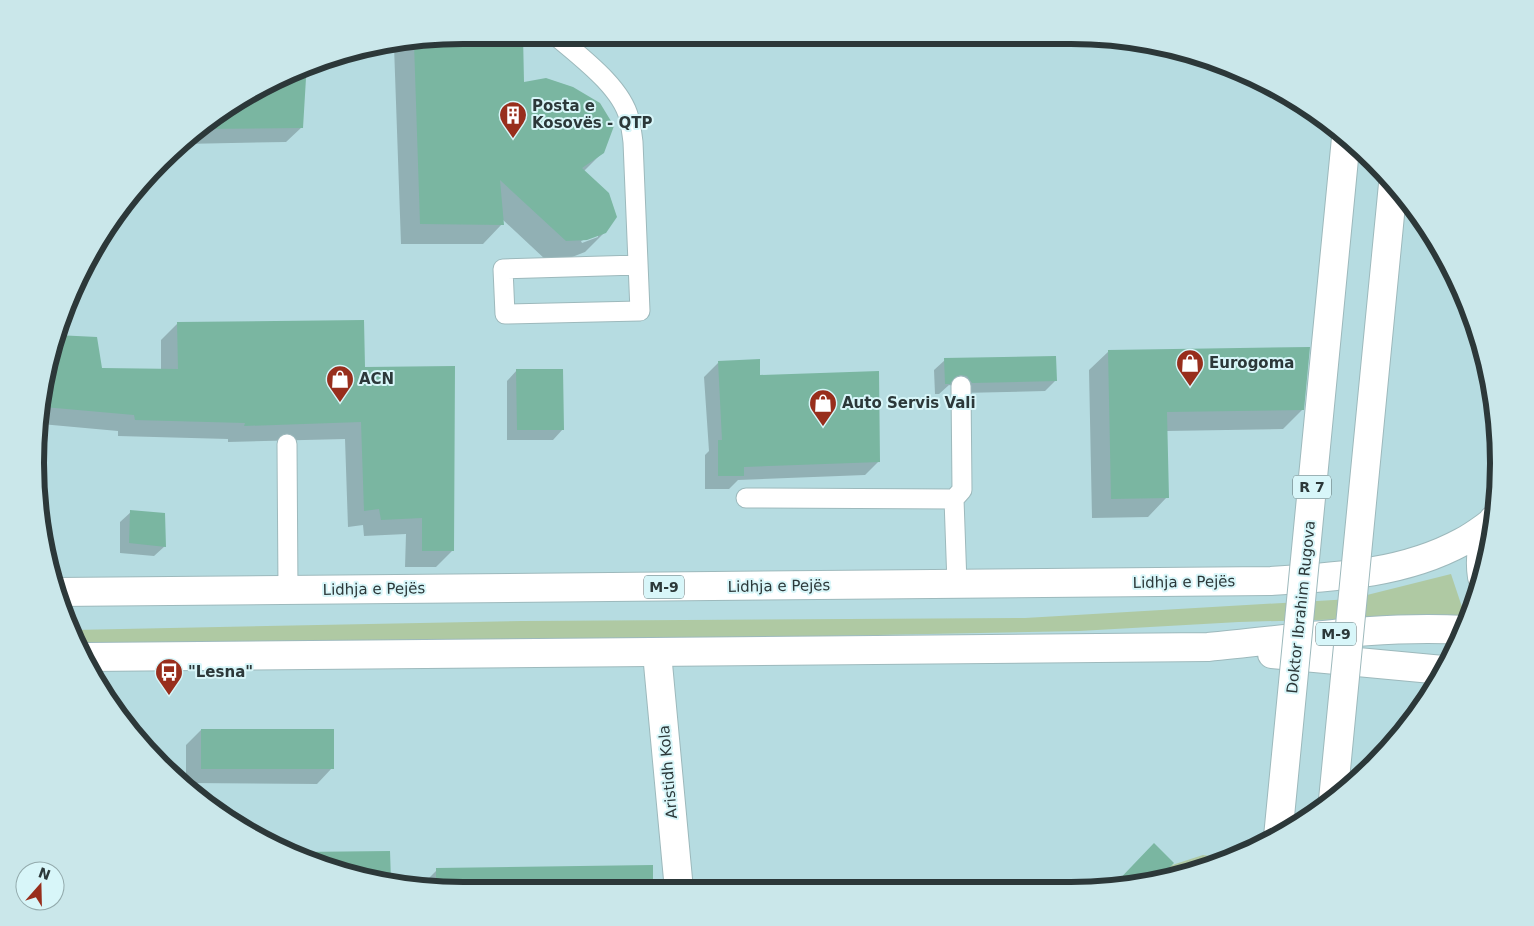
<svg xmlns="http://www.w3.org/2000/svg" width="1534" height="926" font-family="'DejaVu Sans',sans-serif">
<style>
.built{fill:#b6dce1}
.green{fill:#afc9a3}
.shadow{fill:#0003;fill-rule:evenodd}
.building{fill:#7ab6a1}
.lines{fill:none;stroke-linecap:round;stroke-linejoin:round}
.service-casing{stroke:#9db9bc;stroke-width:21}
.minor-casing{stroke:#9db9bc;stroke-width:30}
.trunk-casing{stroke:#9db9bc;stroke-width:30}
.service{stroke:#fff;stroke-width:19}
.minor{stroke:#fff;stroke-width:28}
.trunk{stroke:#fff;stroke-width:28}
.motorway-bridge-casing{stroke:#9db9bc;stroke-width:30;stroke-linecap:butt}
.motorway-bridge{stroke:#fff;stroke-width:28}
.labels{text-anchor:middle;stroke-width:4;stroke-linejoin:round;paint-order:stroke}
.shield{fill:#d8f6f9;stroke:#607173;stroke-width:1}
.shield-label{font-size:14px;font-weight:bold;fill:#2c3839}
.poi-label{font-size:15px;font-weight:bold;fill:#2c3839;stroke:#d8f6f9;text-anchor:start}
.street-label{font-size:15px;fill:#2c3839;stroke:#d8f6f9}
.rim{fill:none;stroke:#2c3839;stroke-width:6}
</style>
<rect width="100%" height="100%" fill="#cbe9ec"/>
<path class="built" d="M463 35 1099 36 1209 58 1309 107 1374 161 1427 225 1467 299 1491 380 1499 463 1491 547 1466 627 1427 701 1353 785 1285 834 1208 868 1099 890H435L325 868 225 819 123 723 58 601 35 463 58 326 107 225 203 123 326 58Z"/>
<path class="green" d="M1451 574 1465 616 1239 622 1079 631 525 642 82 647 73 630 522 621 1025 618 1351 599Z
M1203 855 1230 859 1208 868 1128 884 1129 879Z"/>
<path class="shadow" d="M463 35 523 83 603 152 584 171 605 232 585 252 567 259 546 260 502 219V224L483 244H401L394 46ZM598 234V237L582 243 581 241Z
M558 35H600L598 37H558Z
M285 79 302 127 286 142 183 144 203 123Z
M177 324 364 368 452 551 436 567H405L406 534 364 536 363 525 348 527 345 439 228 442V439L118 436V431L41 424 49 380 161 370V340Z
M1109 351 1303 409 1283 429 1166 431 1167 497 1148 517 1092 518 1089 370Z
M945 360 1055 381 1045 391 961 393 957 387 949 385 939 394H935L934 370Z
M718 363 759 377 879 461 865 475 738 480 729 489H705V455L709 451 704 377Z
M517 370 563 429 553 440H507V381Z
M40 430 41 451 36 455Z
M131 512 165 546 154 556 120 553V522Z
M201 730 332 768 317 784 187 783 186 782V745Z
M389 852 390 881 325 868 303 857 306 853Z
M651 867 652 890H435L420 887 437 870Z"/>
<path class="building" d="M463 35H523L524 82 546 78 573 87 600 103 614 126 604 153 582 168 609 193 617 217 606 233 587 240 566 241 500 180 504 225 420 224 414 43Z
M287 78H306L303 128 197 129 203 123Z
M364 320 365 367 455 366 454 551H422V518L381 520 379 509 364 511 361 422 244 426 245 423 135 420 134 415 44 407 56 335 97 337 102 368 178 369 177 322Z
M1310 347 1304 410 1167 412 1169 498 1111 499 1108 350Z
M1056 356 1057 381 972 383 967 376 960 375 955 377 950 384H945L944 358Z
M760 359V375L879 371 880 462 744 467V476H718V440H722L718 361Z
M516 369H563L564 430H517Z
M130 510 165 513 166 547 129 543Z
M201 729H334V769H201Z
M1154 843 1174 863 1159 878 1111 888Z
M390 851 391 881 325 868 299 855V852Z
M653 865V890H436V868Z"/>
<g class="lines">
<g class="service-casing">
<path id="service" d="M555 35C579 56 621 86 629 118 631 126 632 134 633 142L640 311 505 314 503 269 638 265
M287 444 288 590
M746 498 954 499 962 490 961 386
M954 499 957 584"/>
</g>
<g class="minor-casing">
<path id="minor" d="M657 653 679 890"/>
</g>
<g class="trunk-casing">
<path id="trunk" d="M1482 577C1479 558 1482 536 1493 520
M56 592 1271 581C1336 577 1403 574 1462 542 1472 537 1481 530 1491 523
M1272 654 1443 670
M88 657 1208 647C1293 639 1379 625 1465 630"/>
</g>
<use href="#service" class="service"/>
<use href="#minor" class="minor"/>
<use href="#trunk" class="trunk"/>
<g class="motorway-bridge-casing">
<path id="motorway-bridge" d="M1333 800 1393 184
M1278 837 1346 138"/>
</g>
<use href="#motorway-bridge" class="motorway-bridge"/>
</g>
<defs>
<g id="building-pin" transform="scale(1.4375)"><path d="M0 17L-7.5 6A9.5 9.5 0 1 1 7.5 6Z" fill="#982e1c" stroke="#d8f6f9"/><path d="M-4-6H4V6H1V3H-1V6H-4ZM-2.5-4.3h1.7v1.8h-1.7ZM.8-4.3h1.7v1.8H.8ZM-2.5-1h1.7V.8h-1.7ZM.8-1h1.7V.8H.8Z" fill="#fff"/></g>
<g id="shop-pin" transform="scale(1.4375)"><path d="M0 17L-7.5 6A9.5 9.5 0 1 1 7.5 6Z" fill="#982e1c" stroke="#d8f6f9"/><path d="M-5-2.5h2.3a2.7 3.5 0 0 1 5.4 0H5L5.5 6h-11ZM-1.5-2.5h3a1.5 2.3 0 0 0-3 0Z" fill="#fff"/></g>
<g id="bus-pin" transform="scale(1.4375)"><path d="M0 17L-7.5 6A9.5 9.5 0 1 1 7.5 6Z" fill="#982e1c" stroke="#d8f6f9"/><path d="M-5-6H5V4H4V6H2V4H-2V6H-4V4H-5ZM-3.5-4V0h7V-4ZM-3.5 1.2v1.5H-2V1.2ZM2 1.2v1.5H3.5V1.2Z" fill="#fff"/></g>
</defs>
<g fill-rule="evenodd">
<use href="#building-pin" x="513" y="115"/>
<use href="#shop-pin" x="1190" y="363"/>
<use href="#shop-pin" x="340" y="379"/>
<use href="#shop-pin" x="823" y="403"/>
<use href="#bus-pin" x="169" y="672"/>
</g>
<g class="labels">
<g class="shield">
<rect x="1293" y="475.5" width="38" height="23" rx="4"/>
<rect x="644" y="575.5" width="40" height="23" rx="4"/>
<rect x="1316" y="622.5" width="40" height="23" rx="4"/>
</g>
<g class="shield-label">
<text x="1312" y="492">R 7</text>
<text x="664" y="592">M-9</text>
<text x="1336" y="639">M-9</text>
</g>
<g class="poi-label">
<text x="532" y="111">Posta e<tspan x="532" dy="17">Kosovës - QTP</tspan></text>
<text x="1209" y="368">Eurogoma</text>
<text x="359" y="384">ACN</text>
<text x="842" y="408">Auto Servis Vali</text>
<text x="188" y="677">"Lesna"</text>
</g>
<g class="street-label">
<text transform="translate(1184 582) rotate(-1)" y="5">Lidhja e Pejës</text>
<text transform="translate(779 586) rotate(-1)" y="5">Lidhja e Pejës</text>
<text transform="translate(374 589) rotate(-1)" y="5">Lidhja e Pejës</text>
<text transform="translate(1301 607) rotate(-84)" y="5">Doktor Ibrahim Rugova</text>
<text transform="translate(668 772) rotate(-95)" y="5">Aristidh Kola</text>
</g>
</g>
<path d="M0 0H1534V926H0ZM463 44H1071A419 419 0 0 1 1490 463V463A419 419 0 0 1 1071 882H463A419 419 0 0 1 44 463V463A419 419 0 0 1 463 44Z" fill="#cae7ea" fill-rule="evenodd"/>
<path class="rim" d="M463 44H1071A419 419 0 0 1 1490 463V463A419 419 0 0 1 1071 882H463A419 419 0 0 1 44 463V463A419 419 0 0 1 463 44Z"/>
<g transform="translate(40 886) rotate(20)"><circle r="24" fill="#d8f6f9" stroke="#93aaac"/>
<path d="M0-4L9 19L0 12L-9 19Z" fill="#982e1c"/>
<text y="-8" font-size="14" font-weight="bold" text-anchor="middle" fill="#2c3839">N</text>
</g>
</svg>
